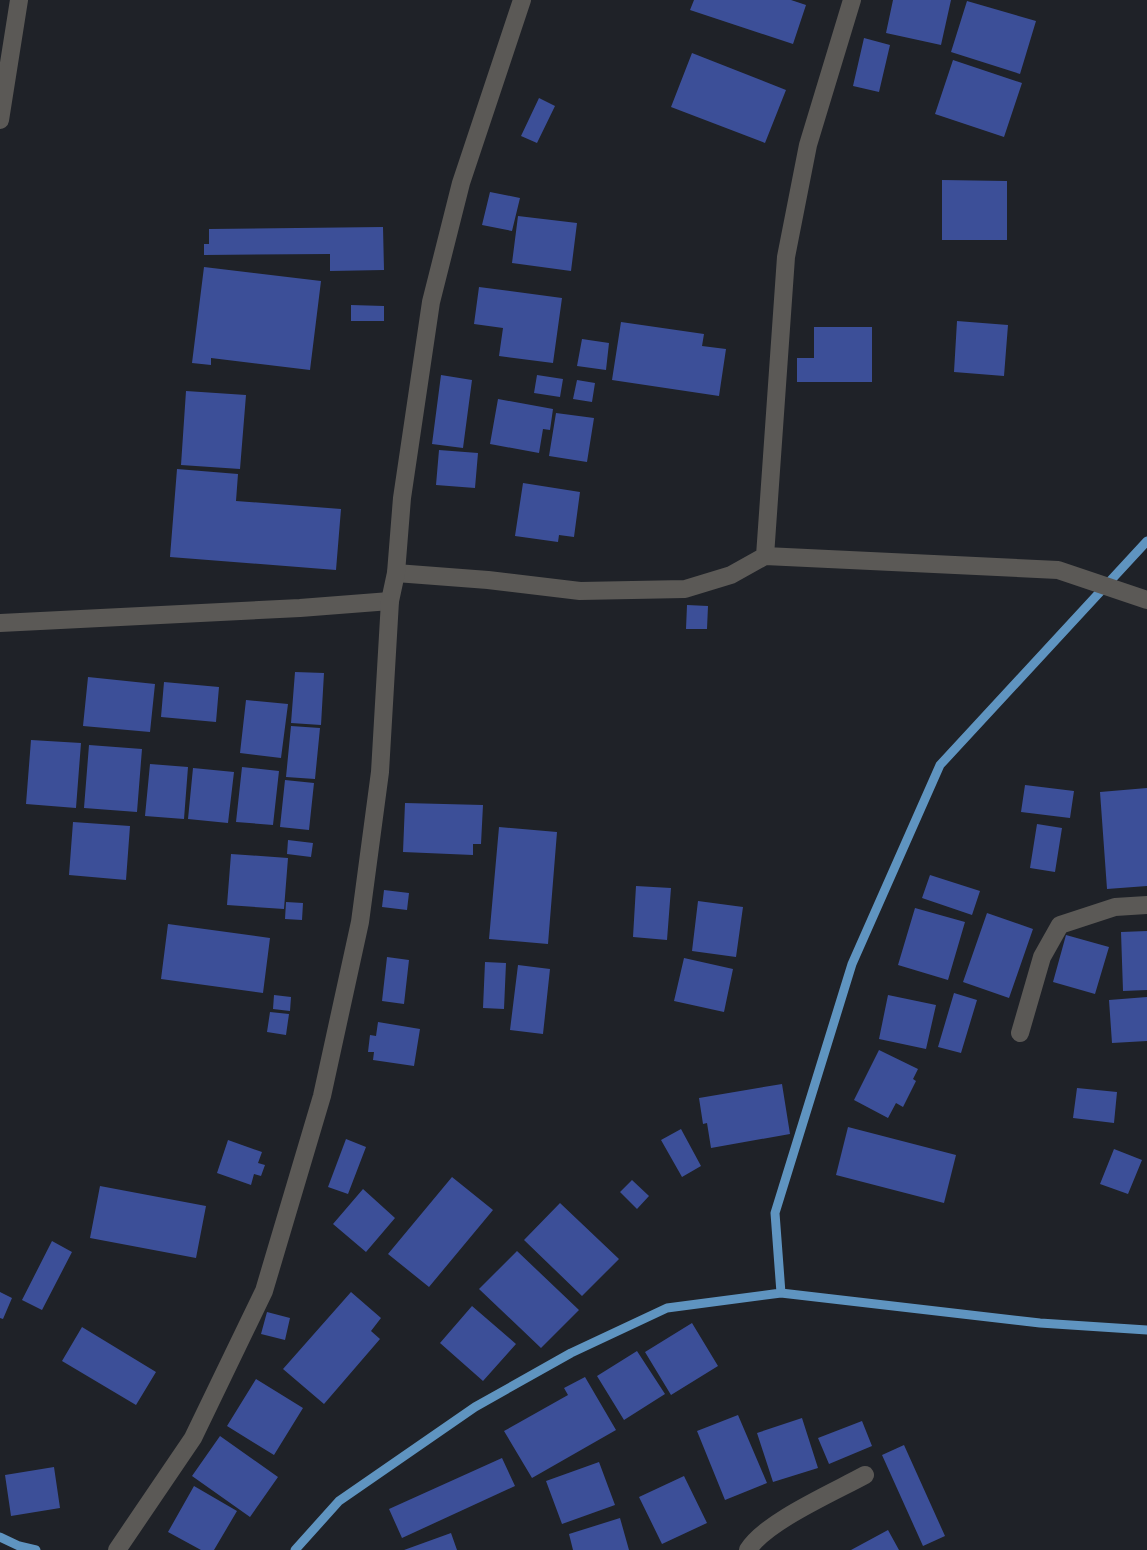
<svg xmlns="http://www.w3.org/2000/svg" width="1147" height="1550" font-family="'Source Serif 4',serif">
<style>
.lines{fill:none;stroke-linecap:round;stroke-linejoin:round}
.stream{stroke:#5f94c0;stroke-width:9}
.building{fill:#3c4f98}
.minor{stroke:#5b5956;stroke-width:18}
.tertiary{stroke:#5b5956;stroke-width:18}
</style>
<rect width="100%" height="100%" fill="#1f2228"/>
<g class="lines">
<path class="stream" d="M781 1293 775 1213 852 964 940 765 1147 541
M0 1537 19 1546 36 1550
M295 1550 339 1501 475 1407 571 1353 667 1308 781 1293 1040 1323 1147 1330"/>
</g>
<path class="building" d="M694 0H791L806 5 793 44 690 10Z
M893 0H951L941 45 886 33Z
M967 1 1036 21 1020 74 951 52Z
M864 38 890 45 879 92 853 86Z
M692 53 786 90 765 143 671 107Z
M953 60 1022 83 1004 137 935 114Z
M539 98 555 106 537 143 521 136Z
M942 180 1007 181V240H942Z
M490 192 520 198 512 231 482 225Z
M518 216 577 223 571 271 512 263Z
M383 227 384 270 330 271V254L204 255V244H209V229Z
M204 267 321 281 310 370 211 358V365L192 363Z
M479 287 562 298 553 363 499 356 503 328 474 324Z
M351 305 384 306V321H351Z
M957 321 1008 325 1004 376 954 372Z
M621 322 704 334 702 346 726 349 719 396 612 380Z
M814 327H872V382H797V358H814Z
M582 339 609 343 606 370 577 366Z
M441 375 472 380 463 448 432 444Z
M537 375 563 379 560 397 534 393Z
M577 380 595 383 592 402 573 399Z
M186 391 246 395 240 469 181 465Z
M498 399 553 409 550 430 543 429 539 453 490 444Z
M556 413 594 418 587 462 549 456Z
M439 450 478 453 475 488 436 485Z
M177 469 238 474 236 501 341 509 336 570 170 557Z
M523 483 580 492 574 537 559 535 558 542 515 536Z
M687 605 708 606 707 629H686Z
M295 672 324 673 321 725 291 723Z
M88 677 155 684 150 732 83 726Z
M164 682 219 687 216 722 161 717Z
M246 700 288 704 281 758 240 753Z
M291 726 320 728 315 779 286 777Z
M31 740 81 743 76 808 26 804Z
M89 745 142 749 137 812 84 808Z
M150 764 188 767 184 819 145 816Z
M242 767 279 771 273 825 236 822Z
M193 768 234 772 228 823 188 819Z
M285 780 314 783 309 830 280 827Z
M1025 785 1074 791 1070 818 1021 812Z
M1147 788V886L1107 889 1100 792Z
M405 803 483 805 481 844H473V855L403 852Z
M73 822 130 826 126 880 69 875Z
M1037 824 1062 828 1055 872 1030 868Z
M499 827 557 832 548 944 489 939Z
M288 840 313 843 311 857 287 854Z
M231 854 288 858 284 909 227 905Z
M930 875 980 891 972 915 922 898Z
M636 886 671 888 667 940 633 937Z
M384 890 409 893 407 910 382 907Z
M698 901 743 907 736 957 692 951Z
M286 902 303 903 302 920 285 919Z
M915 908 965 922 948 980 898 965Z
M987 913 1033 929 1009 998 963 982Z
M168 924 270 938 263 993 161 979Z
M1147 931V990L1123 991 1121 932Z
M1066 935 1109 947 1095 994 1053 982Z
M387 957 409 960 404 1004 382 1001Z
M684 958 733 969 724 1012 674 1001Z
M485 962 506 963 504 1009 483 1008Z
M518 965 550 969 543 1034 510 1030Z
M954 993 977 1000 961 1053 938 1047Z
M274 995 291 997 290 1011 273 1009Z
M888 995 936 1005 926 1049 879 1039Z
M1147 997V1041L1112 1043 1109 1000Z
M270 1012 289 1014 286 1035 267 1032Z
M378 1022 420 1029 414 1066 373 1060 374 1052H368L370 1035 376 1036Z
M879 1050 918 1069 913 1079 916 1081 903 1107 896 1103 888 1118 854 1100Z
M782 1084 790 1134 711 1148 707 1123 703 1124 699 1098Z
M1077 1088 1117 1092 1114 1123 1073 1118Z
M848 1127 956 1155 944 1203 836 1175Z
M681 1129 701 1166 682 1177 661 1140Z
M346 1139 366 1147 348 1194 328 1187Z
M228 1140 262 1152 258 1163 265 1165 261 1176 254 1174 251 1185 217 1173Z
M1114 1149 1142 1160 1128 1194 1100 1184Z
M452 1177 493 1210 429 1287 388 1254Z
M632 1180 649 1196 637 1209 620 1192Z
M100 1186 206 1206 196 1258 90 1238Z
M363 1189 395 1218 366 1252 333 1224Z
M560 1203 619 1259 582 1296 524 1240Z
M52 1241 72 1252 42 1310 22 1300Z
M517 1251 579 1310 541 1348 479 1289Z
M0 1292 12 1298 3 1319 0 1318Z
M351 1292 381 1318 371 1331 380 1339 324 1404 283 1369Z
M472 1306 516 1344 483 1381 440 1343Z
M267 1312 290 1318 285 1340 261 1334Z
M692 1323 718 1366 671 1395 645 1352Z
M82 1327 156 1372 136 1405 62 1361Z
M637 1351 665 1394 624 1420 597 1376Z
M585 1377 616 1430 532 1478 504 1431 568 1395 564 1388Z
M256 1379 303 1408 274 1455 227 1426Z
M738 1415 767 1483 725 1500 697 1431Z
M802 1418 818 1468 773 1482 757 1433Z
M862 1421 872 1446 829 1464 818 1438Z
M220 1436 278 1477 250 1517 192 1476Z
M904 1445 945 1536 923 1546 882 1455Z
M502 1458 515 1486 402 1538 389 1509Z
M599 1462 615 1505 562 1524 546 1481Z
M54 1467 60 1508 11 1516 5 1475Z
M684 1476 707 1523 662 1544 639 1497Z
M194 1486 237 1511 214 1550H201L168 1532Z
M620 1518 629 1550H573L569 1534Z
M888 1530 899 1550H851Z
M451 1533 457 1550H404Z"/>
<g class="lines">
<path class="minor" d="M0 120 19 0
M765 556 786 257 808 145 852 0
M396 573 488 580 580 591 685 589 731 575 765 556 1058 570 1147 600
M0 623 300 608 390 601
M1020 1033 1042 957 1060 925 1115 907 1147 905
M748 1550C765 1522 834 1492 865 1475"/>
<path class="tertiary" d="M117 1550 193 1438 264 1291 322 1096 360 922 380 772 390 601 396 573 402 498 431 302 461 183 522 0"/>
</g>
</svg>
